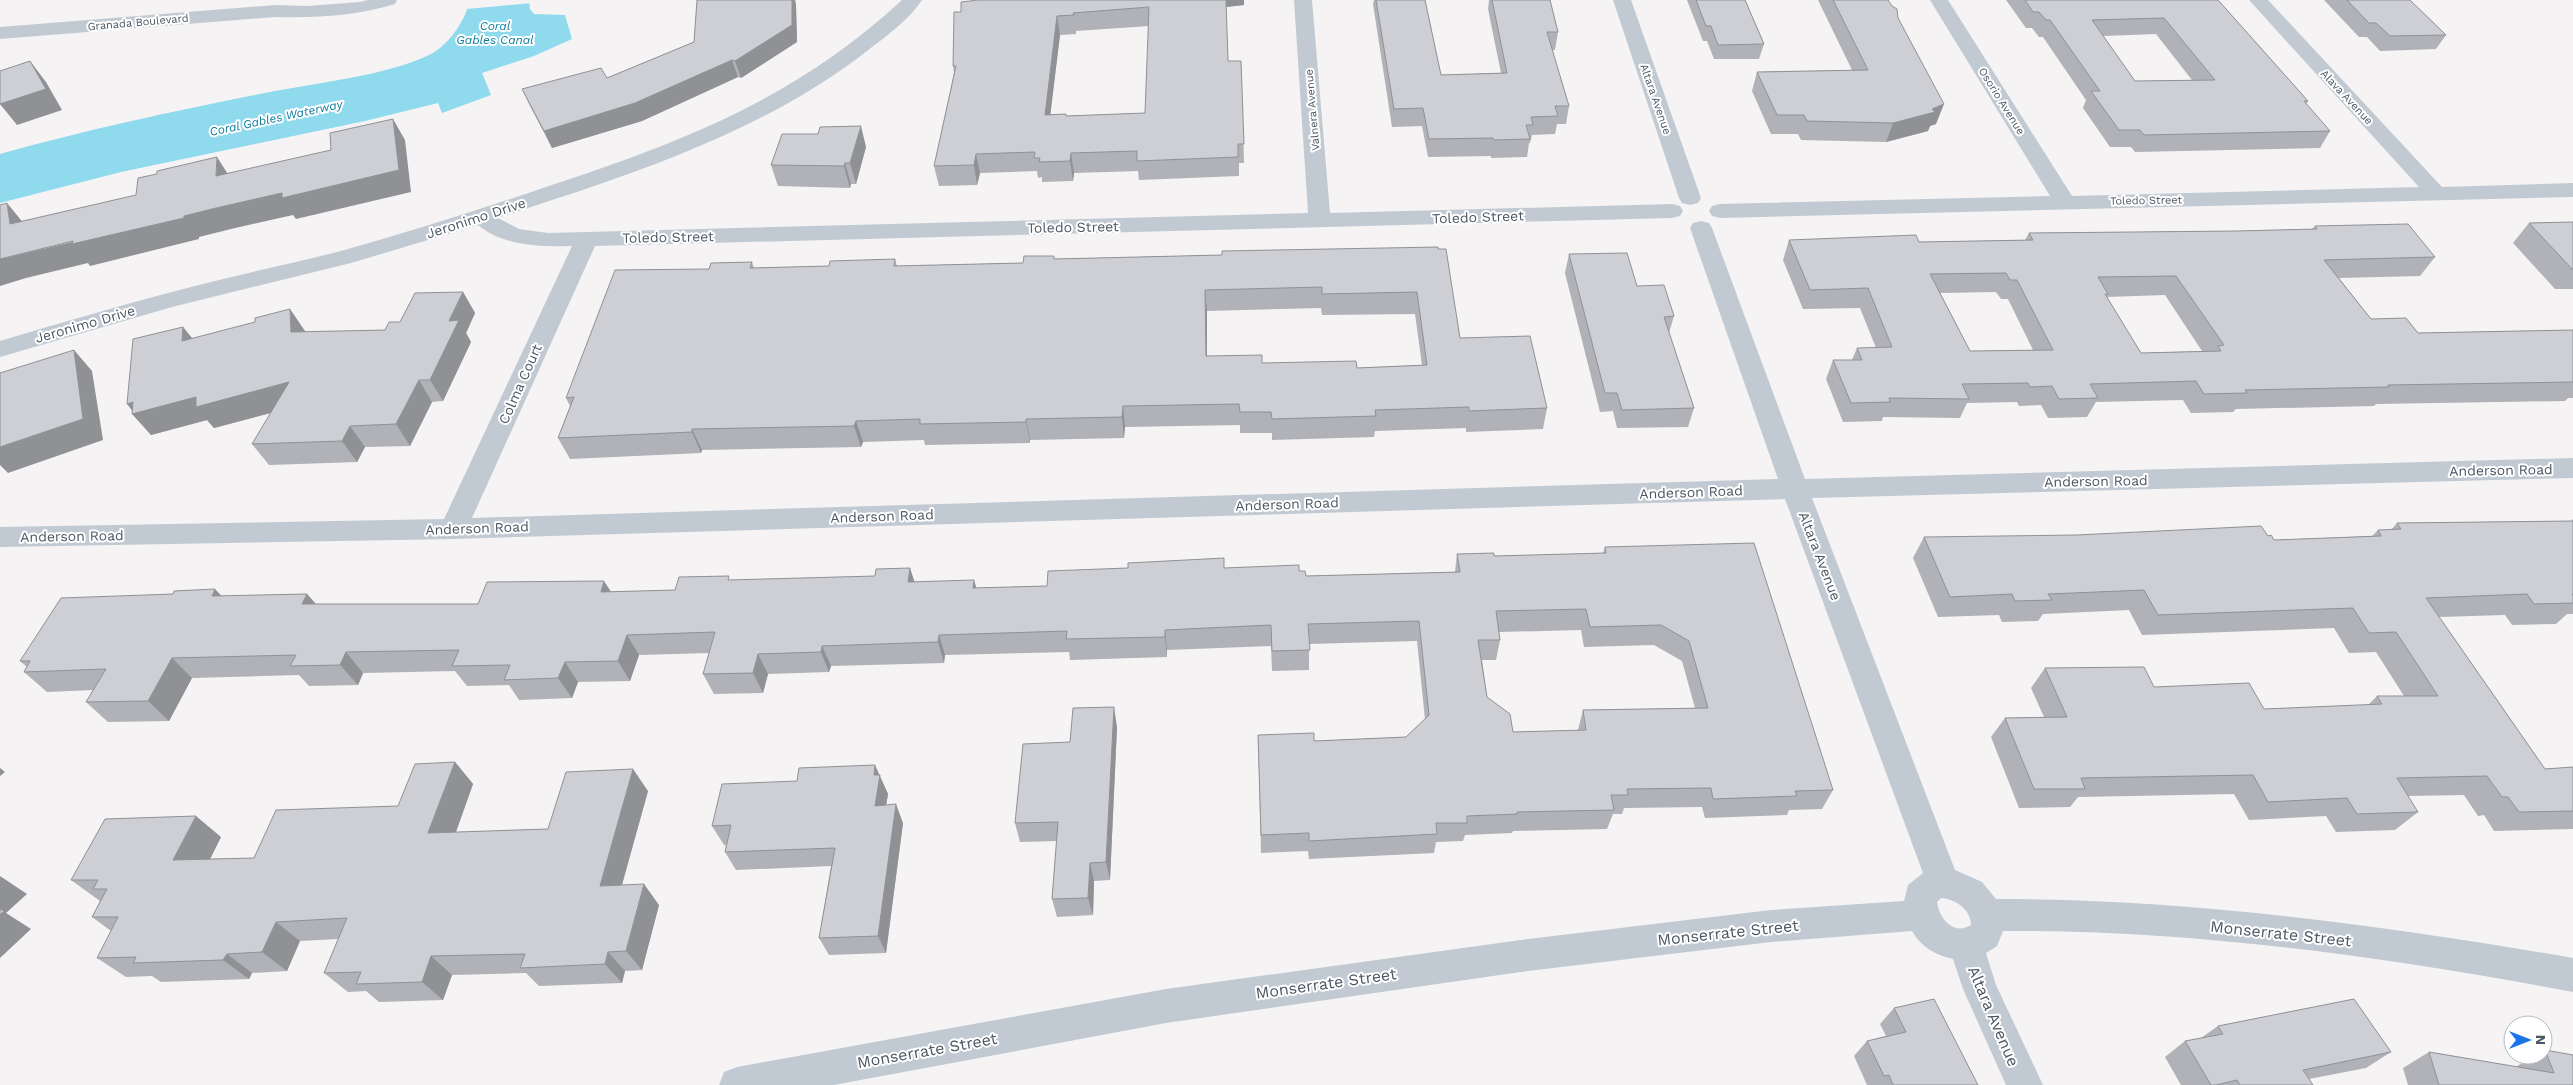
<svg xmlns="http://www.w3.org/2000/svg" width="2573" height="1085" font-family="'Work Sans',sans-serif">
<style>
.water{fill:#90daee}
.pier{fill:#f5f3f3}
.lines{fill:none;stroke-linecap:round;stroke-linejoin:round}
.minor{fill:#c1cad2;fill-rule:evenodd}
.wall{fill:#b0b2b7;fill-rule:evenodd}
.shaded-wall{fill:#909195}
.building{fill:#cdcfd5;stroke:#909195;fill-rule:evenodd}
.labels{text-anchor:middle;stroke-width:4;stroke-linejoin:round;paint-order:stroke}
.far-street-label{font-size:11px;fill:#4a5661;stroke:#fff}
.far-water-label{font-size:12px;font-style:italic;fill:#0c7c9b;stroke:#fff}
.street-label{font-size:14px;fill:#4a5661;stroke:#fff}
.near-street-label{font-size:16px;fill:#4a5661;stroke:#fff}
</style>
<rect width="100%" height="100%" fill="#f5f3f3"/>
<path class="water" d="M469 0H529L530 9 534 14 565 15 572 39 534 56 482 73 491 95 442 113 438 103 365 121 121 172 0 203V154C89 129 179 110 270 92 316 83 390 75 431 54 448 46 468 17 469 0Z"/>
<path class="pier" d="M467 0H532V3L466 9Z"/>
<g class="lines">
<path class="minor" d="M368 0H397L395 4C355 16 317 18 276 17L0 39V27L276 5 307 6 360 2Z
M902 0H922C909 20 885 37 867 51 759 135 626 176 498 218L519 229 548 233 1308 213 1294 0H1312L1330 213 1672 204 1680 206 1683 211 1680 216 1672 218 595 246 472 518 1778 479 1690 228 1693 223 1701 221 1709 223 1712 228 1805 479 2573 458V478L1812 498 1955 870 1982 882 1996 899C2189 899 2383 925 2573 958V992C2386 957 2194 930 2003 931L1997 946 1986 953 1996 985 2043 1085H2006L1963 989 1953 959C1935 955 1921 947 1912 931L1771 942 1528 971 1166 1023 834 1085H719L724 1072 737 1067 1166 989 1528 939 1771 910 1904 901 1908 885 1923 873 1785 499 453 539 0 547V527L444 519 572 246C540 247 503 246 478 225L351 263 172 307 0 357V341C67 321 135 301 203 284 249 272 295 263 341 251 410 232 478 210 546 187 682 142 795 99 902 0ZM1941 898C1955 899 1971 909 1971 925 1953 936 1939 918 1937 902Z
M1613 0H1631L1701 198 1698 203 1690 205 1682 203 1679 198Z
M1930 0H1948L2072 196 2419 187 2249 0H2268L2442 187 2573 183V197L1720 218 1712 216 1709 211 1712 206 1720 204 2050 196Z"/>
</g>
<path class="wall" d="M697 0H795L796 5 797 42 741 78 738 77 642 121 552 148 530 106 522 89 607 78 694 42Z
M1374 0H1425L1441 75 1501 73 1488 9 1489 0H1550L1558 32 1555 50H1552L1569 106 1566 124H1557L1555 134 1532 135 1530 143H1529L1527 157 1491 158V156L1428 157 1422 126 1392 127 1373 4Z
M1687 0H1745L1764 44 1759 59H1714L1707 41H1703Z
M1818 0H1888L1898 18 1936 124 1930 126 1928 131 1886 142 1801 140 1798 134H1771L1752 91 1757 72 1852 70Z
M2006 0H2218L2308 101 2306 104 2330 131 2320 148 2135 152 2131 147H2110L2083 108 2086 100 2043 37H2039L2032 28H2026ZM2156 34 2192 80 2135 81 2103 36Z
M2324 0H2410L2446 35 2436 49 2380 51 2367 37H2359Z
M1244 5 1226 7 1228 61H1241L1244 163H1239V176L1139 180 1138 171 1074 173 1073 181 1042 182V177L1038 178 1037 171 980 173 977 185 939 186 934 166 954 73 953 66 961 12ZM1149 26 1145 113 1066 116 1050 114 1060 35 1076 34V31Z
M866 147 856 184H851L850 188 778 186 771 165Z
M2573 222V289H2555L2513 243 2529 223Z
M2315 226 2435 257 2420 276 2339 278 2371 319 2418 333 2573 330V398H2568L2565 401 2376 404 2374 406 2236 409 2233 412 2191 413 2183 400 2096 402 2087 417 2048 418 2041 405 2019 406 2017 402 1967 403 1960 418 1883 417 1882 421 1843 422 1826 379 1833 360H1852L1857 348H1876L1860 308 1803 309 1783 260 1789 240 1919 242 2025 240 2029 233 2237 231 2312 229ZM1996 292 2001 299H2008L2033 350 1970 351 1940 293ZM2165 295 2202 351 2141 353 2106 297Z
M1438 247 1460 338 1547 408 1543 429 1466 432V428L1375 431 1374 437 1272 440V433H1240V425L1125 427 1124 438 1030 440V443L925 445 924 440 863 442 861 447 702 450 701 453 570 459 558 438 570 406 566 398 709 269 752 262 754 268 829 266 895 259 897 266 1023 263 1055 259 1222 255ZM1321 308 1322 315 1415 314 1422 365 1357 368 1262 363 1207 356V311Z
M1569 254 1637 286 1674 316 1669 333 1694 408 1688 427 1617 428 1613 411 1600 412 1565 273Z
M463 292 475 313 466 333 471 342 443 401 432 402 410 446 365 447 357 462 269 465 252 444 271 413 214 428 207 420 151 435 132 411 183 327 192 338 305 331V332L385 330Z
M2573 519V614H2567L2556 624 2512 625 2505 615 2439 617 2545 769 2573 767V829L2494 831 2484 815 2478 816 2464 795 2408 796 2418 812 2395 830 2336 832 2326 816 2249 820 2234 794 2078 797 2070 807 2019 808 1991 737 2005 718 2044 717 2031 688 2045 668 2154 687 2264 709 2368 705 2377 696H2404L2376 652 2349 653 2334 628 2142 635 2129 610 2043 614 2038 621 2002 622 1999 615 1938 617 1913 558 1924 537 2268 536 2274 540 2372 536 2378 530H2391L2397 523 2571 521Z
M1605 547 1833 790 1822 809 1789 810 1787 815 1705 818 1702 807 1624 808 1622 814H1613L1607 829 1513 831 1512 833 1465 835 1463 841 1436 842 1434 853 1309 859 1308 851 1261 853 1258 735 1314 741 1406 737 1425 719 1417 641 1309 644V670L1272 671 1271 646 1167 650V657L1070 660 1069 652 945 655 944 663 831 666 829 672 768 674 763 693 714 694 703 674 709 653 639 655 630 681 578 682 572 698 519 700 509 685 467 686 455 671 363 673 358 685 309 686 299 675 192 678 169 721 108 722 86 702 93 690 47 692 24 672 27 667 20 661 173 594 222 596 307 594 316 604H478L611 592 675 590 731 580 914 582 976 588 1047 586 1224 568 1299 571 1306 576 1455 572 1457 554 1494 556 1603 553ZM1581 630 1584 647 1654 645 1682 661 1695 708 1583 710 1578 730 1513 732 1487 697 1482 660H1496L1500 640 1499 632Z
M1117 727 1110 880 1094 881 1093 915 1057 917 1052 899 1057 841 1020 842 1015 823 1070 742Z
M455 762 473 784 456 832 548 829 648 791 622 885 659 905 642 970 625 971 622 983 539 986 526 973 452 975 443 1000 379 1002 366 991 348 992 324 973 338 939 300 941 287 971 252 973 249 979 161 982 152 976 126 977 97 958 111 931 92 917 100 901 71 880 221 837 210 859 254 858 398 806Z
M879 775 888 794 886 805 903 823 886 953 829 955 819 938 831 866 736 870 725 852 726 845H724L712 826 797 781Z
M1894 1008 1978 1085H1867L1854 1056 1867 1041 1886 1036 1880 1024Z
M2218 1026 2391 1052 2366 1068 2309 1079 2313 1085H2181L2165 1057 2185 1041 2201 1038Z
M2545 1050 2573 1085H2408L2403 1068 2429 1052 2517 1067V1066L2536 1055H2543V1051Z"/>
<path class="shaded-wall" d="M792 0H795L796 5 797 42 741 78 735 61Z
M1226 0H1244V5L1226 7Z
M1057 16 1060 35 1048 134 1045 115Z
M732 60 738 77 642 121 552 148 544 131Z
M30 61 46 82 62 110 17 125 0 104Z
M1944 104 1936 124 1930 126 1928 131 1886 142 1893 123Z
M393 119 405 140 411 192 296 219 293 215 231 229 199 237V239L90 266 88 263 26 278 0 286V259L216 208Z
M861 126 866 147 856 184 850 163Z
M1071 153 1074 173 1073 181 1070 161Z
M976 154 980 173 977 185 974 165Z
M217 157 231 179 216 176Z
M845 163 851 184 850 188 844 166Z
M7 203 25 225 10 224Z
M1205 290 1207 311V378L1206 356Z
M463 292 475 313 466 333 471 342 443 401 430 380 449 321Z
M290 309 305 331 306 354 291 332Z
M183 327 200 348 182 341Z
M74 350 92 371 103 440 8 473 0 465V443Z
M419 380 432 402 410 446 396 424Z
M289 382 304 404 214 428 207 420 151 435 132 414 134 413 127 404 133 402 196 397Z
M1123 406 1125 427 1124 438 1122 417Z
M1026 419 1030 440V443L1026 422Z
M856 421 863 442 861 447 854 426Z
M350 426 365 447 357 462 342 441Z
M692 429 702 450 701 453 692 432Z
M910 568 917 589 908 582Z
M974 580 980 600 973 588Z
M604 581 617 601 601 592Z
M215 589 235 610 212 596Z
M307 594 325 615 302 604Z
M1165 630 1167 650V657L1165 637Z
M627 635 639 655 630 681 618 661Z
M939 635 945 655 944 663 938 642Z
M822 646 831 666 829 672 821 652Z
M346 652 363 673 358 685 340 665Z
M758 654 768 674 763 693 753 673Z
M172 658 192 678 169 721 148 701Z
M565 662 578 682 572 698 558 678Z
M1114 707 1117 727 1110 880 1106 862Z
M455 762 473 784 448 854 428 833Z
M875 765 888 794 883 824 875 806 874 775Z
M0 768 5 772 0 776Z
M633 769 648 791 616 906 600 886Z
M896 804 903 823 886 953 878 936Z
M196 816 221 837 199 881 173 860Z
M1090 863 1094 881 1093 915 1088 898Z
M0 876 27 894 6 913 31 929 0 958Z
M644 884 659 905 642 970 626 951Z
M276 922 300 941 287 971 262 952Z
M608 952 625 971 622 983 605 964Z
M227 954 252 973 249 979 223 960Z
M431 956 452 975 443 1000 422 982Z"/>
<path class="building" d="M697 0H792V25L735 61 732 60 635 103 544 131 522 89 601 68 607 78 694 42Z
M978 0H1226L1228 61H1241L1244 144H1238V157L1137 161V151L1071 153 1070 161 1039 162 1040 158H1034L1035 152 976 154 974 165 934 166 956 66H953L954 12H961V2ZM1149 7 1145 113 1066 116V114L1045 115 1057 16 1074 15 1073 13Z
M1376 0H1425L1441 75 1507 73 1492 0H1550L1558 32H1547L1569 106H1555L1558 116 1531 117 1533 125H1526L1530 139 1494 140 1493 138 1429 139 1423 108 1394 109Z
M1696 0H1745L1764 44 1718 45 1711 26H1706Z
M1833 0H1888L1892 6 1897 9 1898 18 1944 104 1932 109 1935 112 1893 123 1807 121 1804 115H1777L1757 72 1868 70Z
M2025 0H2218L2308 101H2304L2330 131 2144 135 2140 130H2119L2091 91H2100L2050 20H2046L2039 12H2033ZM2164 18 2215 80 2135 81 2092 20Z
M2347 0H2410L2446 35 2390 36 2376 23H2369Z
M30 61 46 89 0 104V71Z
M393 119 399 170 282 198V193L216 208 184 216V218L72 244 73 241 0 259V205L7 203 10 224 136 195 138 178 157 174V171L217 157 216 176 331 150 330 133Z
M861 126 850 163H845L844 166 771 165 782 134H818L820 127Z
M2573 222V270L2529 223Z
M2408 224 2435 257 2324 260 2371 319 2406 318 2418 333 2573 330V382L2388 385 2389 387 2245 390 2247 393 2204 394 2196 381 2090 384 2098 398 2059 399 2052 386 2030 387 2028 383 1962 384 1969 399 1889 398 1890 402 1851 403 1833 360H1862L1857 348 1892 347 1868 288 1810 290 1789 240 1916 235 1919 242 2033 240 2029 233 2237 231 2317 229 2315 226ZM2006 273 2010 280H2017L2053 350 1970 351 1930 274ZM2176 276 2224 345 2218 346 2221 351 2141 353 2105 294H2108L2098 277Z
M1438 247V249H1446L1460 338 1530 336 1547 408 1469 411V407L1375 410 1376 416 1272 419 1271 412H1240L1239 404 1123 406 1122 417 1026 419V422L920 424V419L856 421 854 426 692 429V432L558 438 574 397 566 398 615 270 709 269 711 263 752 262 750 268 829 266 830 261 895 259 894 266 1023 263 1024 256H1054V259L1222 255V251ZM1322 287V294L1417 292 1427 365 1357 368 1356 361 1262 363V355L1206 356 1205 290Z
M1627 253 1637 286 1664 285 1674 316 1664 317 1694 408 1622 410 1617 393H1605L1569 254Z
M463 292 449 321 459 320 430 380H419L396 424 350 426 342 441 252 444 289 382 196 407V397L132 414 133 402 127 404 133 339 183 327 182 341 255 322V318L290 309 291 332 385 330 389 322H400L415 293Z
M74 350 83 419 0 447V373Z
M2573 521V594H2572L2573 596V603L2534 604 2527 594 2426 598 2545 769 2573 767V811L2519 812 2508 797H2502L2487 776 2397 778 2418 812 2357 814 2347 798 2268 802 2253 775 2081 778 2085 789H2034L2005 718 2067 717 2045 668 2144 667 2154 687 2249 683 2264 709 2382 704 2377 696H2438L2396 632 2369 633 2353 608 2158 615 2144 590 2048 594 2052 600 2015 601 2012 594 1950 597 1924 537 2077 535 2261 526 2268 536 2271 535 2274 540 2381 536 2378 530 2401 529 2397 523Z
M1754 543 1833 790 1795 791 1797 796 1713 799 1711 788 1627 789 1628 795H1611L1614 810 1517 812V814L1467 816V823H1436L1437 834 1309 841V833L1261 835 1258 735 1314 733V741L1406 737 1429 715 1419 621 1308 624 1310 650 1272 651 1271 625 1165 630V637L1066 639 1067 631 939 635 938 642 822 646 821 652 758 654 753 673 703 674 715 632 627 635 618 661 565 662 558 678 504 680 510 665 452 666 459 650 346 652 340 665 290 666 296 655 172 658 148 701 86 702 106 669 24 672 30 661H20L61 598 173 594 174 591 215 589 212 596 307 594 302 604H478L487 582 604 581 601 592 675 590 679 577 729 576 728 580 875 576 876 569 910 568 908 582 974 580 973 588 1047 586 1048 571 1128 568V563L1186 560 1224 558V568L1299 565V571H1305L1306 576 1460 572 1457 554 1494 553V556L1606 553 1605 547ZM1586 609 1590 627 1661 625 1689 641 1708 708 1583 710 1586 730 1513 732 1510 714 1487 697 1478 640H1500L1496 611Z
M1114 707 1106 862 1090 863 1088 898 1052 899 1058 822 1015 823 1023 744 1070 742 1073 708Z
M455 762 428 833 548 829 566 772 633 769 600 886 644 884 626 951 608 952 605 964 520 968 525 954 431 956 422 982 356 984 361 972 324 973 347 918 276 922 262 952 227 954 223 960 133 963 136 957 97 958 118 917H92L107 889H93L98 880H71L105 819 196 816 173 860 254 858 276 810 398 806 415 764Z
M875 765 874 775H880L875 806 896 804 878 936 819 938 835 848 725 852 731 825 712 826 722 784 797 781 799 768Z
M0 909 4 911 0 915Z
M1934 999 1978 1085H1893L1889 1075 1884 1076 1867 1041 1906 1032 1894 1008Z
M2354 999 2391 1052 2303 1070 2313 1085H2240L2237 1080 2216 1085H2211L2185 1041 2223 1034 2218 1026Z
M2545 1050 2573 1055V1085H2439L2429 1052 2554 1073Z"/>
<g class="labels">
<g class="far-street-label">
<text transform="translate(138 22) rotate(-5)" y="4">Granada Boulevard</text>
<text transform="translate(2347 97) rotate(47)" y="4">Alava Avenue</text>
<text transform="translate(1656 99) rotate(71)" y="4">Altara Avenue</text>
<text transform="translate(2002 101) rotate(58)" y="4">Osorio Avenue</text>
<text transform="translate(1312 110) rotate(-95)" y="4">Valnera Avenue</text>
<text transform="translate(2146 200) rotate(-1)" y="4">Toledo Street</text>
</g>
<g class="far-water-label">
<text x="495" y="30">Coral<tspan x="495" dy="14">Gables Canal</tspan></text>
<text transform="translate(276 118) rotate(-12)" y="4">Coral Gables Waterway</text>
</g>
<g class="street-label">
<text transform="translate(1478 217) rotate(-2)" y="5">Toledo Street</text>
<text transform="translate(476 218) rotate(-18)" y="5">Jeronimo Drive</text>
<text transform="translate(1073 227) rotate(-1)" y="5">Toledo Street</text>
<text transform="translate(668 237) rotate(-1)" y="5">Toledo Street</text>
<text transform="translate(85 324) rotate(-16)" y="5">Jeronimo Drive</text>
<text transform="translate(520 384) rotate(-66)" y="5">Colma Court</text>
<text transform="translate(2501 470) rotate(-1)" y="5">Anderson Road</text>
<text transform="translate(2096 481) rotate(-1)" y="5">Anderson Road</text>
<text transform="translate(1691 492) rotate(-2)" y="5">Anderson Road</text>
<text transform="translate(1287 504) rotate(-2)" y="5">Anderson Road</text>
<text transform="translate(882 516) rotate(-2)" y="5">Anderson Road</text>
<text transform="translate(477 528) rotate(-2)" y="5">Anderson Road</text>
<text transform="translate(72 536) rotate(-1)" y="5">Anderson Road</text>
<text transform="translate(1820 556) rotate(69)" y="5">Altara Avenue</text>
</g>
<g class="near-street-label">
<text transform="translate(1728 932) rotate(-6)" y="6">Monserrate Street</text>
<text transform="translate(2281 933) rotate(6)" y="6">Monserrate Street</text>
<text transform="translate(1326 983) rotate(-8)" y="6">Monserrate Street</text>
<text transform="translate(1994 1016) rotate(67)" y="6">Altara Avenue</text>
<text transform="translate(927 1050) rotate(-10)" y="6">Monserrate Street</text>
</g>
</g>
<g transform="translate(2528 1040) rotate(90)"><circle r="24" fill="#ffffff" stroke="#b7bbc0"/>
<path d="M0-4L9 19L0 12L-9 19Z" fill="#1a73e8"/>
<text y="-8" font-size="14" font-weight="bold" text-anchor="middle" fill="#4a5661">N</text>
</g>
</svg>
